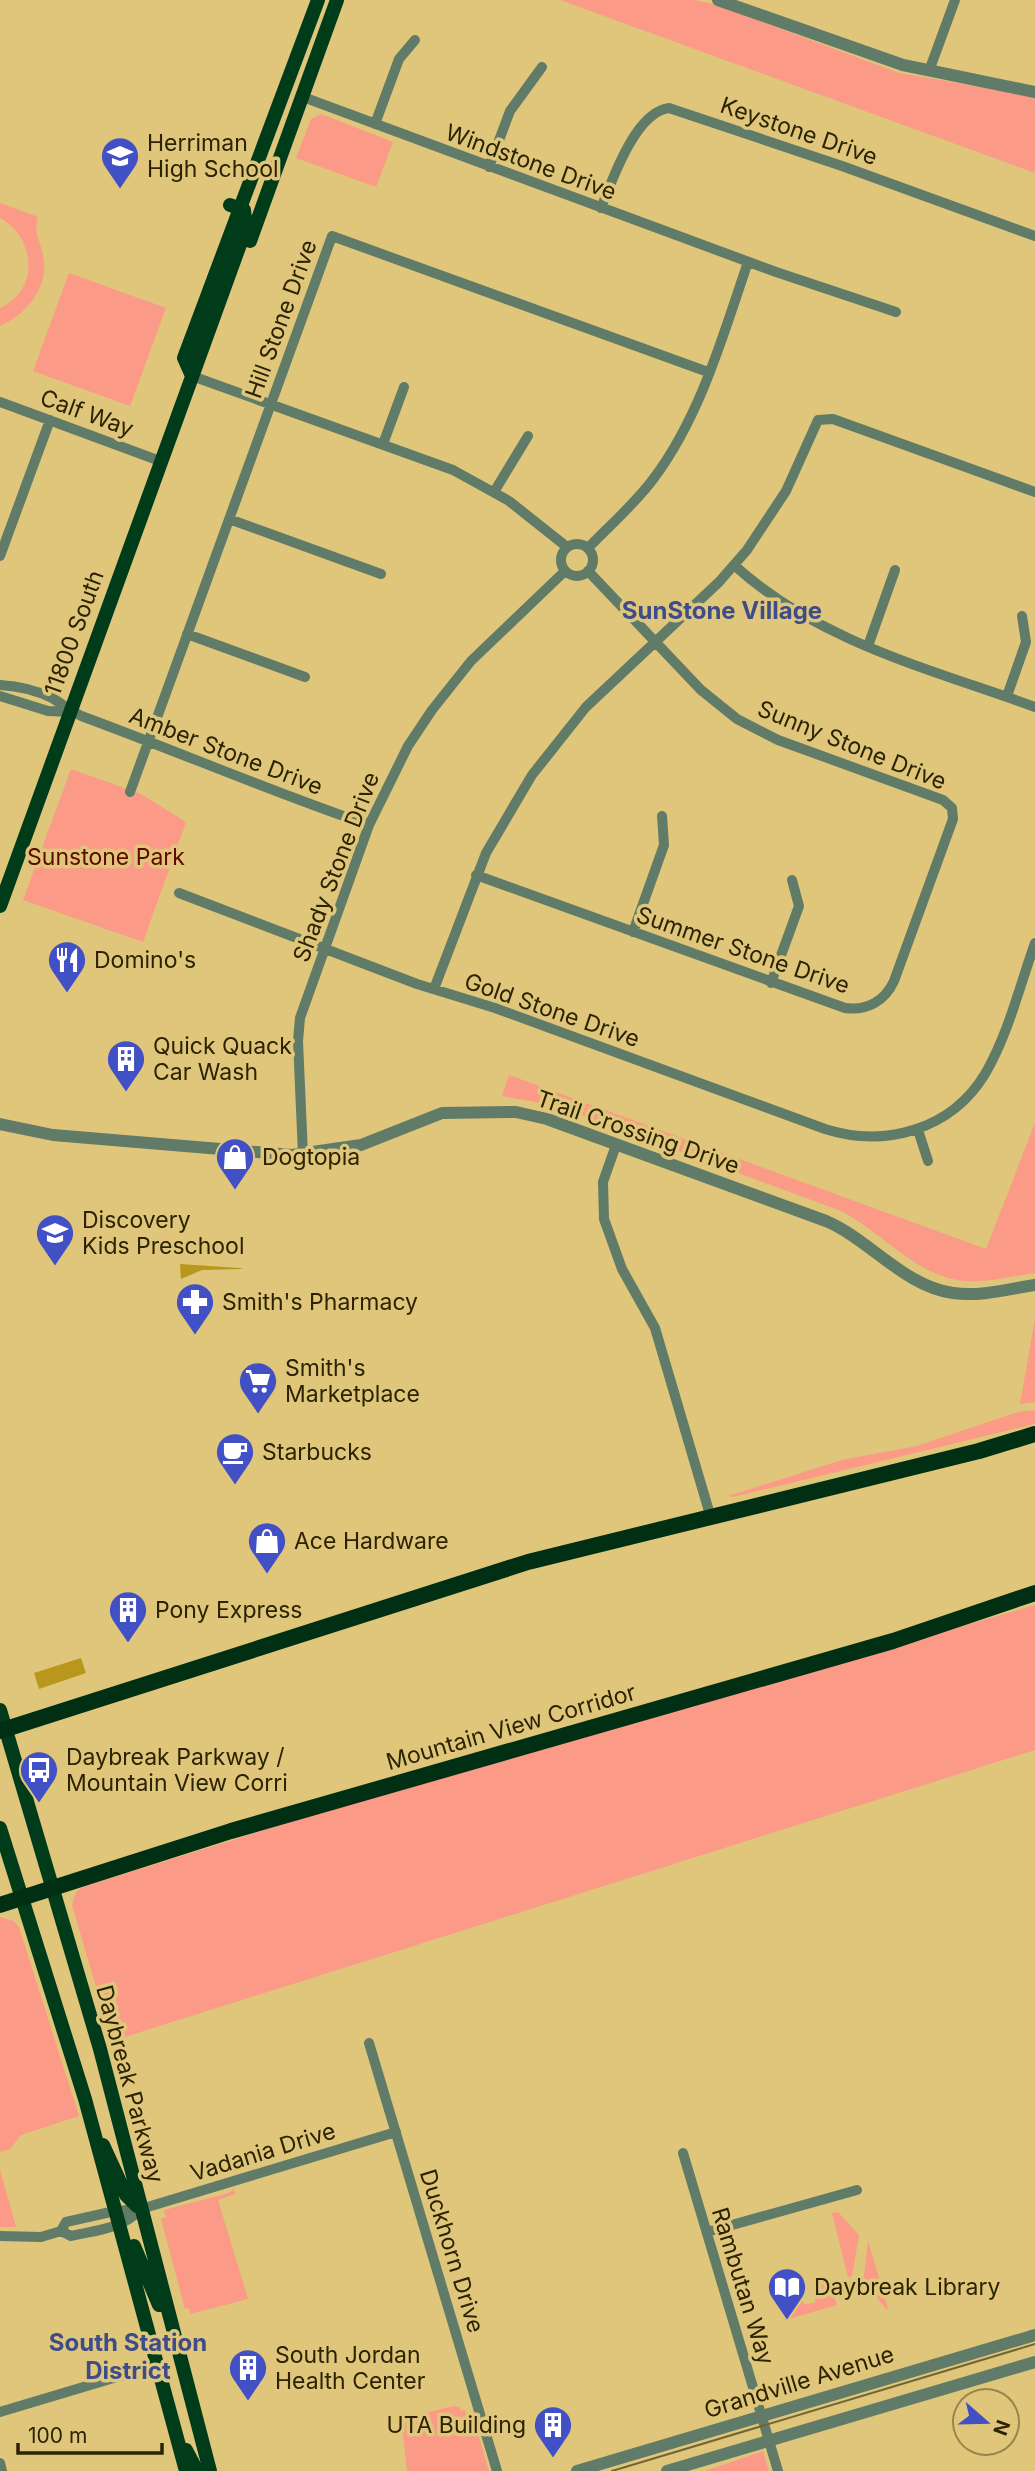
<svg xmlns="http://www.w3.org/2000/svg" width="1035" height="2471" font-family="Inter,sans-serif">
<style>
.green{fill:#fa9a87}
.water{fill:#b8971c}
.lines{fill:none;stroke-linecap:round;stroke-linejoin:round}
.minor{stroke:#607b67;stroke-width:10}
.tertiary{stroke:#607b67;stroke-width:12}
.primary{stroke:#003c1a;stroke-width:14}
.trunk{stroke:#002f13;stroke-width:16}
.tram{stroke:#736433;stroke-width:2}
.labels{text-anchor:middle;stroke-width:7;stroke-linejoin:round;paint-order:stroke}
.street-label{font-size:23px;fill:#2c2303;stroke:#dfc67b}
.poi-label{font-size:23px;fill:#2c2303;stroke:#dfc67b;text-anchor:start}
.park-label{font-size:23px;fill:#5f0a00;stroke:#dfc67b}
.neighbourhood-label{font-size:24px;font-weight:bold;fill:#3e4c88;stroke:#dfc67b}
</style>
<rect width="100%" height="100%" fill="#dfc67b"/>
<path class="green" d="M560 0H694L714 4 899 73 1035 96V173Z
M321 114 393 142 376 187 296 158 311 119Z
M0 203 38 217C33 232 40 240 43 255 50 287 27 314 0 326V308C40 290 36 238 0 218Z
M69 273 166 308 130 406 33 371Z
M71 769 141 794 186 822 143 942 23 900Z
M509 1075 986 1249 1035 1123V1273C1013 1276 986 1283 964 1281 916 1276 882 1232 841 1211L557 1106 502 1096Z
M1035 1318V1402L1020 1404Z
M1035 1410V1424L733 1497 728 1496 842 1460 917 1446 1018 1412Z
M1035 1605V1750L112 2041 72 1905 76 1892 83 1887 373 1796Z
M0 1917 14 1921 19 1927 79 2116 21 2135 10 2149 0 2152Z
M0 2170 16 2227H0Z
M234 2189 235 2194 218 2200 248 2299 190 2314 189 2308 185 2309 161 2219 166 2217 164 2210 229 2193Z
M838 2212 859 2235 852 2276 848 2277 832 2213Z
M868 2241 888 2308 887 2310 877 2298 857 2291 864 2276Z
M830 2283 837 2305 788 2319 781 2297 798 2293 804 2304 815 2303 816 2287Z
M453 2406 459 2407 461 2411 465 2410 466 2415 472 2413 489 2471H407L402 2424 422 2414Z
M763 2451 769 2471H705Z"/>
<path class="water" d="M180 1264 239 1268 244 1269 202 1270 181 1279Z
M81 1658 86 1673 39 1689 34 1673Z"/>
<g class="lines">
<path class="minor" d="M929 71 955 0
M303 97 776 272 896 312
M375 124 399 59 415 40
M489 167 510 111 542 67
M601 208C612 181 635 112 669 108L842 166 1035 236
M192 376 453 470 509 501 567 547
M0 402 160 461
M383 444 404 387
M494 492 528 436
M229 519 381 574
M561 560a16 16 0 1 1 32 0a16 16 0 1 1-32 0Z
M588 548C610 525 635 504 654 478 701 415 723 335 748 262
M0 556 50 420
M734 565C818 642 931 669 1035 707
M187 634 305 677
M868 646 895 570
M0 685C17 686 36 690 52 698 63 704 71 712 84 717 179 752 272 792 369 825
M0 696 48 711 70 712
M1007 696 1026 642 1022 616
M130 792 332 236 708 372
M476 875 845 1008C867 1011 885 1001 894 981L953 819 952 808 943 800 778 740 737 719 701 690 588 571
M179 893 417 984 495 1008 825 1129C885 1148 951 1130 985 1074 1008 1035 1020 985 1035 943
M633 932 664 845 662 816
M771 983 799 906 792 880
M434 989 486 853 532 775 586 707 719 582 747 550 786 491 818 420 833 419 1035 492
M918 1130 928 1161
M616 1145 603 1182 604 1219 622 1269 655 1328 711 1518
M303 1155 298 1041 300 1018 369 825 408 746 432 710 471 661 565 571
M369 2043 497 2471
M683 2153 778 2471
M61 2231 71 2236C97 2230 122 2229 141 2209
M707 2232 857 2190
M0 2236 41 2237 61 2231 66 2222 115 2211 141 2209 396 2132
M0 2412 157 2365
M0 2463 2 2471"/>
<path class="tertiary" d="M718 0 903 65 1035 92
M0 1124 53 1135 292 1155 361 1145 442 1113 516 1112 547 1119 826 1221C869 1239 905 1287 953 1293 980 1297 1009 1289 1035 1285
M577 2471 1035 2335
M667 2471 1035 2362"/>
<path class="primary" d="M250 241 337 0
M192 376 184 358 318 0
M0 906 246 228 244 210 230 205
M0 1710 100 2049 210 2471
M0 1828 85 2099 186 2471
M103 2145 126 2195 137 2206
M134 2246 159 2305
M186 2450 197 2471"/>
<path class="trunk" d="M0 1731 528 1562 979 1451 1035 1434
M0 1905 231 1831 893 1641 1035 1593"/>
<path class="tram" d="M612 2471 1035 2344"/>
</g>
<defs>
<g id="school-pin" transform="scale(2.0125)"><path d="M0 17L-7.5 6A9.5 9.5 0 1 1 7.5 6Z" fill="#4151c5" stroke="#dfc67b"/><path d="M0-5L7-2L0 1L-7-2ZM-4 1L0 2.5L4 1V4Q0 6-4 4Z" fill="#fff"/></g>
<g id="restaurant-pin" transform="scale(2.0125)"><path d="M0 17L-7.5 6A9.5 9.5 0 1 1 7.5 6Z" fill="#4151c5" stroke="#dfc67b"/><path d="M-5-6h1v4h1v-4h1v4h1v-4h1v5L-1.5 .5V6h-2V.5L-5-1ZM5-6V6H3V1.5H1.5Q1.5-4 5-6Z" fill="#fff"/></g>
<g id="building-pin" transform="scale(2.0125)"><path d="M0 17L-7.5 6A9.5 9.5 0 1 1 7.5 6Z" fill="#4151c5" stroke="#dfc67b"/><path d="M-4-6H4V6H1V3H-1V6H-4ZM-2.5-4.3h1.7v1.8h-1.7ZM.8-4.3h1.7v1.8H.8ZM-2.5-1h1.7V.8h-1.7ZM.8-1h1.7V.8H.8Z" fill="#fff"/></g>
<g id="shop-pin" transform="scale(2.0125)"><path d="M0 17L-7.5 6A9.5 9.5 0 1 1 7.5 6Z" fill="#4151c5" stroke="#dfc67b"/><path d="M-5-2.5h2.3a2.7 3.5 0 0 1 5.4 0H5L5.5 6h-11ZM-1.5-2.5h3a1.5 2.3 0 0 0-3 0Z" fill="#fff"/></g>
<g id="pharmacy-pin" transform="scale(2.0125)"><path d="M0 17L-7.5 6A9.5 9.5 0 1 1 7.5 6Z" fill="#4151c5" stroke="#dfc67b"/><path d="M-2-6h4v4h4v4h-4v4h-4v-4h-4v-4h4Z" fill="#fff"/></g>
<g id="supermarket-pin" transform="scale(2.0125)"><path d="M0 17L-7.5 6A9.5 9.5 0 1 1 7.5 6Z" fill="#4151c5" stroke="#dfc67b"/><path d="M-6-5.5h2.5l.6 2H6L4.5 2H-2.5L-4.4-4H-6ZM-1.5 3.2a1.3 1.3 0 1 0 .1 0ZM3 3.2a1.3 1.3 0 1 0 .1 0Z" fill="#fff"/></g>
<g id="cafe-pin" transform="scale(2.0125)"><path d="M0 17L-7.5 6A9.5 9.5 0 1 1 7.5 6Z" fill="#4151c5" stroke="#dfc67b"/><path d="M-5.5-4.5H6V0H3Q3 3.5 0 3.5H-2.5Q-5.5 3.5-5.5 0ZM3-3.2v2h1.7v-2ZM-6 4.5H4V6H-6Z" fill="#fff"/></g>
<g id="bus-pin" transform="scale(2.0125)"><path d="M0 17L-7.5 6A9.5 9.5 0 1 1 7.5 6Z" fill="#4151c5" stroke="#dfc67b"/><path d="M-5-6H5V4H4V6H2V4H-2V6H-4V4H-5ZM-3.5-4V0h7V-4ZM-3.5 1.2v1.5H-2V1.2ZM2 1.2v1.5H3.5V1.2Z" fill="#fff"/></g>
<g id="library-pin" transform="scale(2.0125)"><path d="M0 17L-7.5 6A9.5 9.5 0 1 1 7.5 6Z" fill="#4151c5" stroke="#dfc67b"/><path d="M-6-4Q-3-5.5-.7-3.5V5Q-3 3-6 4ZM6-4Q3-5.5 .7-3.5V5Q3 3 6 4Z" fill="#fff"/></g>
</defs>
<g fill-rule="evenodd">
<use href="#school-pin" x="120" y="156"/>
<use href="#restaurant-pin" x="67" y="960"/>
<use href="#building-pin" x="126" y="1059"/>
<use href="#shop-pin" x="235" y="1157"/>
<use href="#school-pin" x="55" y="1233"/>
<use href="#pharmacy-pin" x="195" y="1302"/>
<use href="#supermarket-pin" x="258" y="1381"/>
<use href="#cafe-pin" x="235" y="1452"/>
<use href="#shop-pin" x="267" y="1541"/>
<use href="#building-pin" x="128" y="1610"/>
<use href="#bus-pin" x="39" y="1770"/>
<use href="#library-pin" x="787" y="2287"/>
<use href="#building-pin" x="248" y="2368"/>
<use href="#building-pin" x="553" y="2425"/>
</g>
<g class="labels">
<g class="street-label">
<text transform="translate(799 131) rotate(19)" y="8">Keystone Drive</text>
<text transform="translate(531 162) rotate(20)" y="8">Windstone Drive</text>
<text transform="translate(281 319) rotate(-70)" y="8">Hill Stone Drive</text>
<text transform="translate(87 413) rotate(20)" y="8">Calf Way</text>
<text transform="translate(74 633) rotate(-70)" y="8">11800 South</text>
<text transform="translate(852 745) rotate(22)" y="8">Sunny Stone Drive</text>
<text transform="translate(226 751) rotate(21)" y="8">Amber Stone Drive</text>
<text transform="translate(336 867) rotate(-69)" y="8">Shady Stone Drive</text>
<text transform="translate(743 950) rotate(19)" y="8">Summer Stone Drive</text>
<text transform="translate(552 1010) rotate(19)" y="8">Gold Stone Drive</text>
<text transform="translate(638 1132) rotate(19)" y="8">Trail Crossing Drive</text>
<text transform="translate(511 1727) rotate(-16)" y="8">Mountain View Corridor</text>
<text transform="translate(130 2084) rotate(75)" y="8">Daybreak Parkway</text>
<text transform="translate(263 2152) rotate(-17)" y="8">Vadania Drive</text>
<text transform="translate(452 2251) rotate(73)" y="8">Duckhorn Drive</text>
<text transform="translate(743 2286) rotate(73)" y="8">Rambutan Way</text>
<text transform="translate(799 2382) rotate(-17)" y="8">Grandville Avenue</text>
</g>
<g class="poi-label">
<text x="147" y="151">Herriman<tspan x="147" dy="26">High School</tspan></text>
<text x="94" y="968">Domino's</text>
<text x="153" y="1054">Quick Quack<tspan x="153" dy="26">Car Wash</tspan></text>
<text x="262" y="1165">Dogtopia</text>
<text x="82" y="1228">Discovery<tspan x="82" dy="26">Kids Preschool</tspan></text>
<text x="222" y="1310">Smith's Pharmacy</text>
<text x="285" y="1376">Smith's<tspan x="285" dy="26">Marketplace</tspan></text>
<text x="262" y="1460">Starbucks</text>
<text x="294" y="1549">Ace Hardware</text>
<text x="155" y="1618">Pony Express</text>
<text x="66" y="1765">Daybreak Parkway /<tspan x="66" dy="26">Mountain View Corri</tspan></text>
<text x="814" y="2295">Daybreak Library</text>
<text x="275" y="2363">South Jordan<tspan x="275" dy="26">Health Center</tspan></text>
<text x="526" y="2433" text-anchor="end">UTA Building</text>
</g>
<g class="park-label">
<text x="106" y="865">Sunstone Park</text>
</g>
<g class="neighbourhood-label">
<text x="722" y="619">SunStone Village</text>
<text x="128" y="2351">South Station<tspan x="128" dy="28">District</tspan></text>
</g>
</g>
<g transform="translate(986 2422) rotate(110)"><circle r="33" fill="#dfc67b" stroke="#97854b" stroke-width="2"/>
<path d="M0-5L12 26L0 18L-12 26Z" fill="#4151c5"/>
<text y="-10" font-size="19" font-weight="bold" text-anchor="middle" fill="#2c2303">N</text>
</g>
<path d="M18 2443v10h144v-10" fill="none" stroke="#2c2303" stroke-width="3.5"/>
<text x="28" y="2443" font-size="21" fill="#2c2303" stroke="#dfc67b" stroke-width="5" paint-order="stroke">100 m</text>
</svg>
